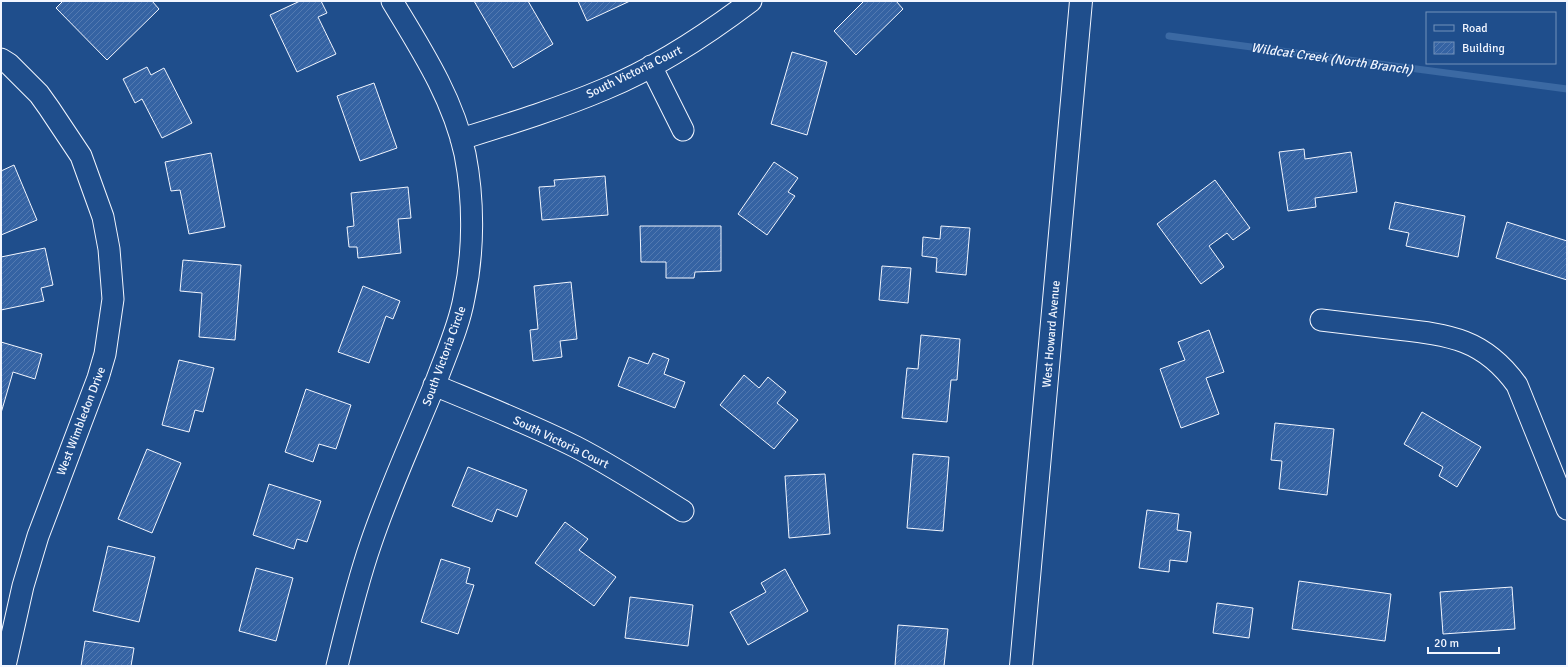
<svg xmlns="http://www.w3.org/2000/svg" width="1568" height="667" font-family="Signika,sans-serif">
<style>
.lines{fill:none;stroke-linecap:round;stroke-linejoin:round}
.stream{stroke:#3b69a3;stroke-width:7}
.building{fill:url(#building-hatch);stroke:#f2f6ff}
.minor-casing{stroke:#f2f6ff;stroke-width:23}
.tertiary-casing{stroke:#f2f6ff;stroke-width:24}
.minor{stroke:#1f4e8c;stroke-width:21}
.tertiary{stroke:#1f4e8c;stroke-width:22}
.labels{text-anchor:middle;stroke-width:3;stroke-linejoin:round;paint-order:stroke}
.street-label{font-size:12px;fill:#f2f6ff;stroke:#1f4e8c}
.water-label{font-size:13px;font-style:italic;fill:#f2f6ff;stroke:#1f4e8c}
</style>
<defs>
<pattern id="building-hatch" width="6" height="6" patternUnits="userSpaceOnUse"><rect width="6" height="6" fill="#3563a3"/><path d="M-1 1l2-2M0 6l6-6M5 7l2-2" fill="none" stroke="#537ab1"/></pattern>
</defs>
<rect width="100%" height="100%" fill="#1f4e8c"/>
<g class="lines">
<path class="stream" d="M1169 36 1567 89"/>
</g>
<path class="building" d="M63 1H152L159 9 107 60 56 8Z
M300 1H321L327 13 318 17 336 54 297 72 270 15Z
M474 1H528L553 44 513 68Z
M578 1H630L587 21Z
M862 1H896L903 9 856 55 834 31 863 2Z
M792 52 827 62 807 135 771 124Z
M147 67 151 75 164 68 192 123 162 138 142 99 135 103 123 79Z
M374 83 397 148 360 161 337 96Z
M1304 149 1305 159 1351 152 1357 192 1315 198 1316 207 1288 211 1279 152Z
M211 153 225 227 189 234 180 190 171 191 165 162Z
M774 162 798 178 788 192 795 196 767 235 738 214Z
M14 165 37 220 1 235V171Z
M605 176 608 215 542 220 539 187 555 186 554 180Z
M1215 180 1250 228 1233 240 1227 233 1209 246 1224 267 1201 284 1157 224Z
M408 187 411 218 398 219 401 253 358 258 357 247H349L347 227 354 226 351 193Z
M1395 202 1465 216 1458 257 1406 246 1409 233 1389 229Z
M1507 222 1567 241V280L1496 258Z
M640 226H721V271L695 272 694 278H666V262H641Z
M941 226 970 228 966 275 936 272 937 258 922 256 923 237 940 239Z
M45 248 53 285 41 288 44 301 1 310V257Z
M183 260 241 265 235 340 199 337 202 293 180 291Z
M882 266 911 268 908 303 879 300Z
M571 282 577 339 560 341 562 357 533 361 530 330 538 329 534 286Z
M363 286 400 301 393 319 386 316 369 363 338 352Z
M1209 330 1224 372 1206 378 1219 414 1181 428 1160 369 1185 360 1178 342Z
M921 335 960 339 957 380H951L947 422 902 418 907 368 918 369Z
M1 342 42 354 35 379 13 372 1 413Z
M653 353 669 359 664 374 685 382 675 408 618 386 629 357 648 364Z
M179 360 214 368 203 412 195 410 189 432 162 425Z
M744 375 759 388 768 377 786 392 777 403 798 420 774 449 720 405Z
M306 389 351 405 336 449 319 444 313 462 285 452Z
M1422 412 1481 447 1457 487 1439 476 1443 467 1404 444Z
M1275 423 1334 429 1327 495 1279 489 1282 461 1271 460Z
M147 449 181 463 152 533 118 519Z
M913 454 949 457 943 531 907 528Z
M468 467 527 490 517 517 497 509 492 522 452 506Z
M825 474 830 534 789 538 785 476Z
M269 484 321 501 307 542 297 539 294 549 253 535Z
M1147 510 1179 514 1177 530 1191 532 1187 562 1170 560 1169 572 1139 568Z
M565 522 588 539 579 550 616 577 594 606 535 563Z
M108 546 155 557 139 622 93 611Z
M441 559 470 568 466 583 474 585 458 634 421 622Z
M256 568 293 578 276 641 239 631Z
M785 569 808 611 748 645 730 612 766 592 761 583Z
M1299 581 1391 594 1385 641 1292 629Z
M1512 587 1515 629 1443 634 1440 592Z
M630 597 693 605 688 646 625 638Z
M1217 603 1253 608 1249 638 1213 633Z
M898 625 948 629 944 666H895Z
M85 641 134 648 131 666H81Z"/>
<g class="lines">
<g class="minor-casing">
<path id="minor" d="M1 59 9 64 39 94 49 108 81 156 103 217 109 249 113 299 105 354 98 378 38 536 23 586 5 666
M651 66 683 130
M461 139C509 124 558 109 605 89 658 67 706 35 751 1
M1321 320C1347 323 1372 326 1397 329 1450 335 1484 339 1517 385L1567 509
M434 385C482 405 530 424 576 447 613 466 648 489 683 511
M337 666C347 625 357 583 371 543 390 487 415 433 437 379 447 352 459 326 464 298 474 252 474 200 465 154 453 98 421 49 392 1"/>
</g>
<g class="tertiary-casing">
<path id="tertiary" d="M1021 666 1081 1"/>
</g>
<use href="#minor" class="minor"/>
<use href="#tertiary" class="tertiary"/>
</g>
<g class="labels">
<g class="street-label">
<text transform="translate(634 72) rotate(-26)" y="4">South Victoria Court</text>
<text transform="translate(1051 334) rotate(-85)" y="4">West Howard Avenue</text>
<text transform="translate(444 356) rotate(-70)" y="4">South Victoria Circle</text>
<text transform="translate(81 421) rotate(-69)" y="4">West Wimbledon Drive</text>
<text transform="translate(561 442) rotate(26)" y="4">South Victoria Court</text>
</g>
<g class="water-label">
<text transform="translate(1332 58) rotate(8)" y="5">Wildcat Creek (North Branch)</text>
</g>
</g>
<rect width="1568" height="667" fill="none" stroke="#f2f6ff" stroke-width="4"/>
<rect x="1426" y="12" width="130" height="52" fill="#1f4e8c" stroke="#7391ba"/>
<rect x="1434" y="25" width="20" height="6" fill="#1f4e8c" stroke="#7391ba"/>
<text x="1462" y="32" font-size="12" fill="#f2f6ff">Road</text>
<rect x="1434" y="42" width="20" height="12" fill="url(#building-hatch)" stroke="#7391ba"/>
<text x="1462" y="52" font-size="12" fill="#f2f6ff">Building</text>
<path d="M1428 647v6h71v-6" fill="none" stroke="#f2f6ff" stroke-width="2"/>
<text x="1434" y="647" font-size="12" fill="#f2f6ff" stroke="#1f4e8c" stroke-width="3" paint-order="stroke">20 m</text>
</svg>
